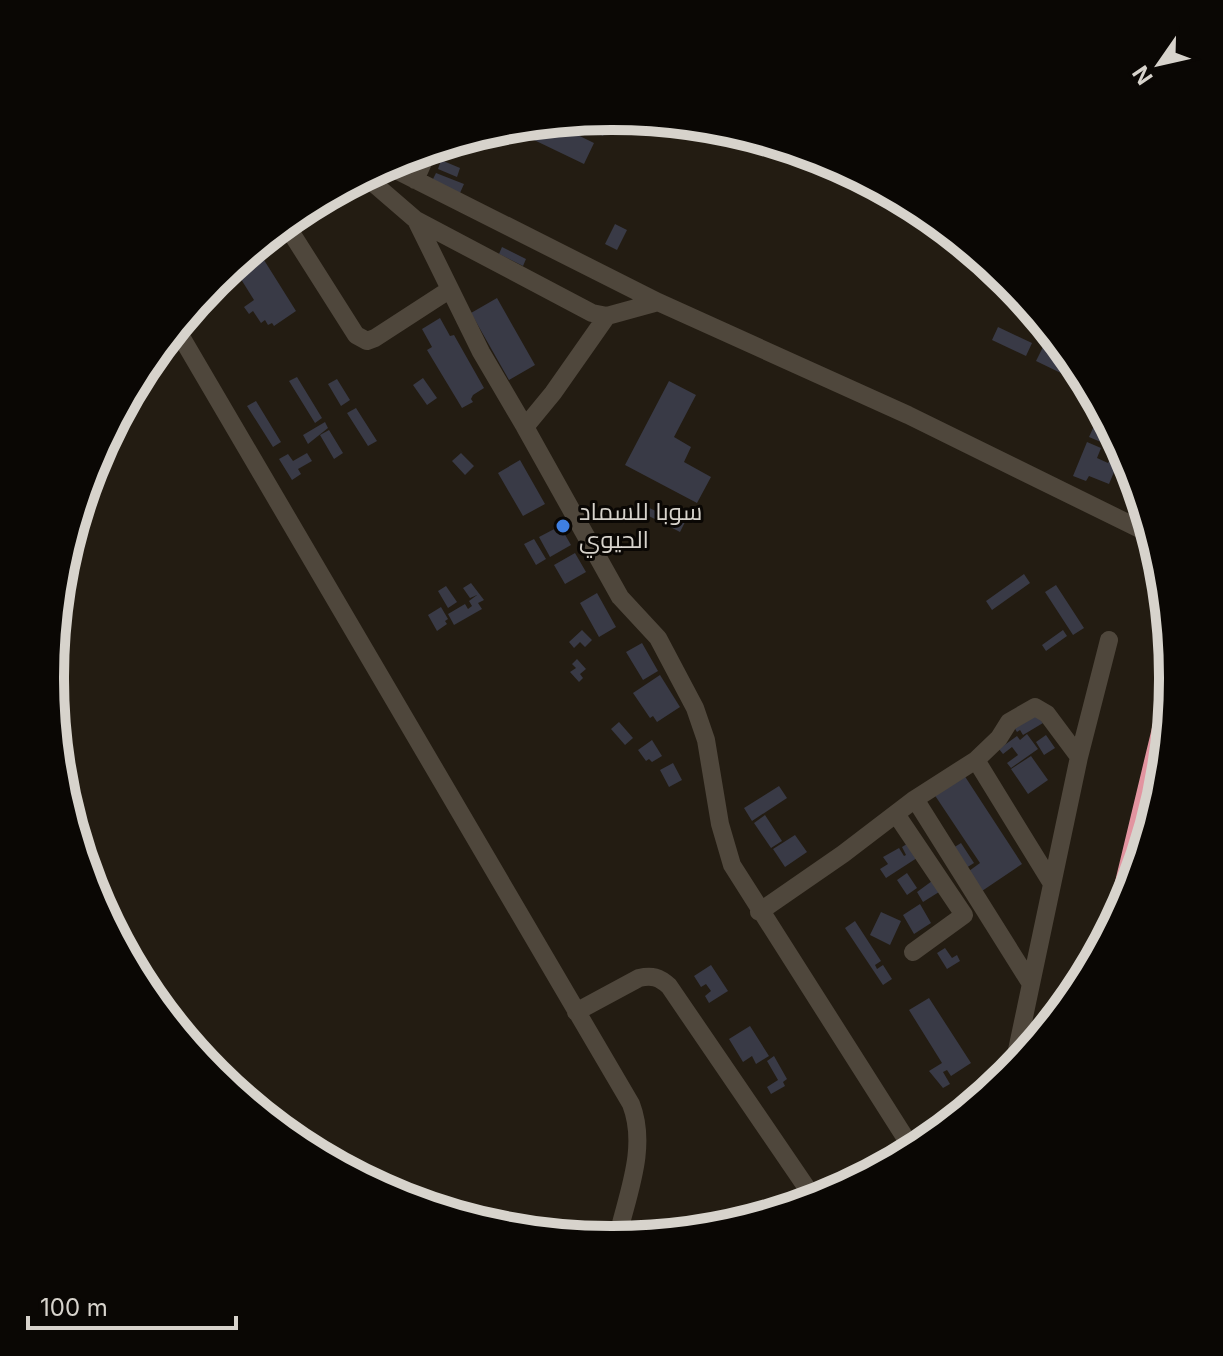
<svg xmlns="http://www.w3.org/2000/svg" width="1223" height="1356" font-family="Inter,Cairo,sans-serif">
<style>
.building{fill:#393a46}
.lines{fill:none;stroke-linecap:round;stroke-linejoin:round}
.minor{stroke:#4f473c;stroke-width:18}
.highway{stroke:#e294a0;stroke-width:24}
.shop-dot{fill:#3f7fe0;stroke:#0a0704;stroke-width:3}
.labels{text-anchor:middle;stroke-width:6;stroke-linejoin:round;paint-order:stroke}
.poi-label{font-size:24px;fill:#d7d3cc;stroke:#0a0704;text-anchor:start}
.rim{fill:none;stroke:#d7d3cc;stroke-width:10}
</style>
<rect width="100%" height="100%" fill="#231c12"/>
<path class="building" d="M597 118 609 122 603 136 571 120Z
M551 122 594 143 584 164 507 127Z
M441 160 460 168 457 177 438 169Z
M436 173 464 184 460 193 432 181Z
M615 224 627 230 617 250 605 244Z
M956 245 968 247 973 252 971 260 953 255Z
M502 247 526 259 523 266 499 254Z
M264 260 296 311 274 326 272 323 268 325 265 320 261 323 253 311 249 314 244 307 254 300 239 276Z
M497 298 535 365 509 380 471 313Z
M440 318 450 336 454 335 484 388 473 395 471 399 473 402 462 408 427 350 432 347 422 329Z
M998 327 1032 343 1026 356 992 340Z
M1047 339 1062 346 1072 359 1065 375 1036 361Z
M161 347 171 354 158 372 146 364Z
M297 377 322 418 315 423 289 381Z
M423 378 437 398 427 405 413 385Z
M337 379 350 400 341 406 328 384Z
M669 381 696 395 674 437 691 447 684 462 711 477 697 503 625 465Z
M256 401 281 442 273 447 247 406Z
M356 408 377 441 368 446 347 413Z
M325 422 328 428 308 444 303 435Z
M1094 426 1115 434 1122 447 1117 445 1115 448 1089 437Z
M329 430 343 453 334 459 320 435Z
M1087 442 1101 448 1097 458 1108 463 1111 457 1119 460 1109 484 1089 476 1086 481 1073 476Z
M307 453 312 461 298 469 301 474 292 480 279 459 288 454 293 461Z
M461 453 474 466 465 475 452 461Z
M520 460 545 504 523 516 498 473Z
M647 507 678 521 681 515 687 518 680 532 643 513Z
M560 526 571 545 550 557 539 537Z
M534 539 546 559 536 565 524 544Z
M575 553 586 572 565 584 554 565Z
M1024 574 1030 583 992 610 986 601Z
M471 583 484 600 478 603 482 609 454 625 448 614 465 604 468 609 472 606 469 601 477 595 470 598 463 588Z
M1056 585 1084 628 1073 635 1045 592Z
M446 586 457 602 448 608 438 591Z
M597 593 616 627 599 637 580 603Z
M441 607 448 619 445 621 447 624 437 631 428 615Z
M582 630 592 640 585 647 580 642 574 648 569 642Z
M1063 630 1067 636 1046 651 1042 645Z
M642 643 658 671 643 680 626 652Z
M577 659 586 669 580 674 583 678 579 682 570 672 576 668 572 664Z
M660 675 680 707 657 722 653 716 650 718 633 693Z
M1034 710 1043 723 1023 735 1020 730 1017 732 1012 724Z
M619 722 633 738 625 745 611 729Z
M1027 734 1038 749 1011 768 1007 763 1018 755 1012 747 1003 754 999 749 1017 736 1020 740Z
M1046 735 1055 748 1044 755 1036 742Z
M652 740 662 756 652 762 649 759 646 761 638 750Z
M1031 756 1048 780 1028 794 1011 769Z
M673 763 682 780 669 787 660 770Z
M964 775 1022 864 982 891 969 871 980 863 934 794Z
M779 786 787 798 752 821 744 808Z
M765 815 782 841 771 848 754 823Z
M795 835 807 852 785 867 773 849Z
M910 842 920 856 886 878 880 869 888 864 883 857 899 848 904 856 906 855 902 847Z
M961 843 974 863 966 868 953 848Z
M907 873 917 888 907 895 897 880Z
M932 881 939 892 923 902 917 892Z
M920 904 931 923 914 934 903 915Z
M881 912 901 921 890 945 870 935Z
M855 921 881 961 875 965 877 969 883 965 892 979 883 985 845 928Z
M945 948 952 958 957 955 960 961 947 969 937 953Z
M711 965 728 991 709 1003 705 996 711 991 706 984 701 987 694 976Z
M929 998 971 1063 951 1076 947 1070 943 1072 950 1084 943 1088 929 1071 942 1063 909 1010Z
M750 1026 769 1056 756 1064 752 1056 743 1062 729 1039Z
M774 1056 787 1079 783 1082 785 1086 771 1094 767 1087 778 1080 767 1061Z"/>
<g class="lines">
<path class="minor" d="M386 165 658 302 908 415 1152 535
M365 176 416 220 592 313 607 316 658 302
M415 180 429 149
M416 220 481 352 525 427
M285 223 356 335 367 341 375 338 449 290
M607 316 553 393 525 427 620 597 658 638 695 708 706 740 720 824 732 865 913 1150
M176 328 631 1104C648 1148 627 1195 617 1239
M976 760 1051 882
M915 799 1031 984
M896 814 964 915 913 952
M759 912 843 854 915 799 976 760 999 738 1009 722 1035 707 1047 714 1079 757
M576 1012 639 978C652 975 659 977 669 986L815 1200
M1013 1069 1079 757 1109 640"/>
<path class="highway" d="M1120 912 1170 704"/>
</g>
<circle class="shop-dot" cx="563" cy="526" r="8"/>
<g class="labels">
<g class="poi-label">
<text x="579" y="520">سوبا للسماد<tspan x="579" dy="28">الحيوي</tspan></text>
</g>
</g>
<path d="M0 0H1223V1356H0ZM611 130H612A547 547 0 0 1 1159 677V679A547 547 0 0 1 612 1226H611A547 547 0 0 1 64 679V677A547 547 0 0 1 611 130Z" fill="#0a0704" fill-rule="evenodd"/>
<path class="rim" d="M611 130H612A547 547 0 0 1 1159 677V679A547 547 0 0 1 612 1226H611A547 547 0 0 1 64 679V677A547 547 0 0 1 611 130Z"/>
<g transform="translate(1159 64) rotate(236)" stroke="#0a0704" stroke-width="6" paint-order="stroke">
<path d="M0-6L14 30L0 20L-14 30Z" fill="#d7d3cc"/>
<text y="-12" font-size="22" font-weight="bold" text-anchor="middle" fill="#d7d3cc">N</text>
</g>
<path d="M28 1316v12h208v-12" fill="none" stroke="#d7d3cc" stroke-width="4"/>
<text x="40" y="1316" font-size="24" fill="#d7d3cc" stroke="#0a0704" stroke-width="6" paint-order="stroke">100 m</text>
</svg>
